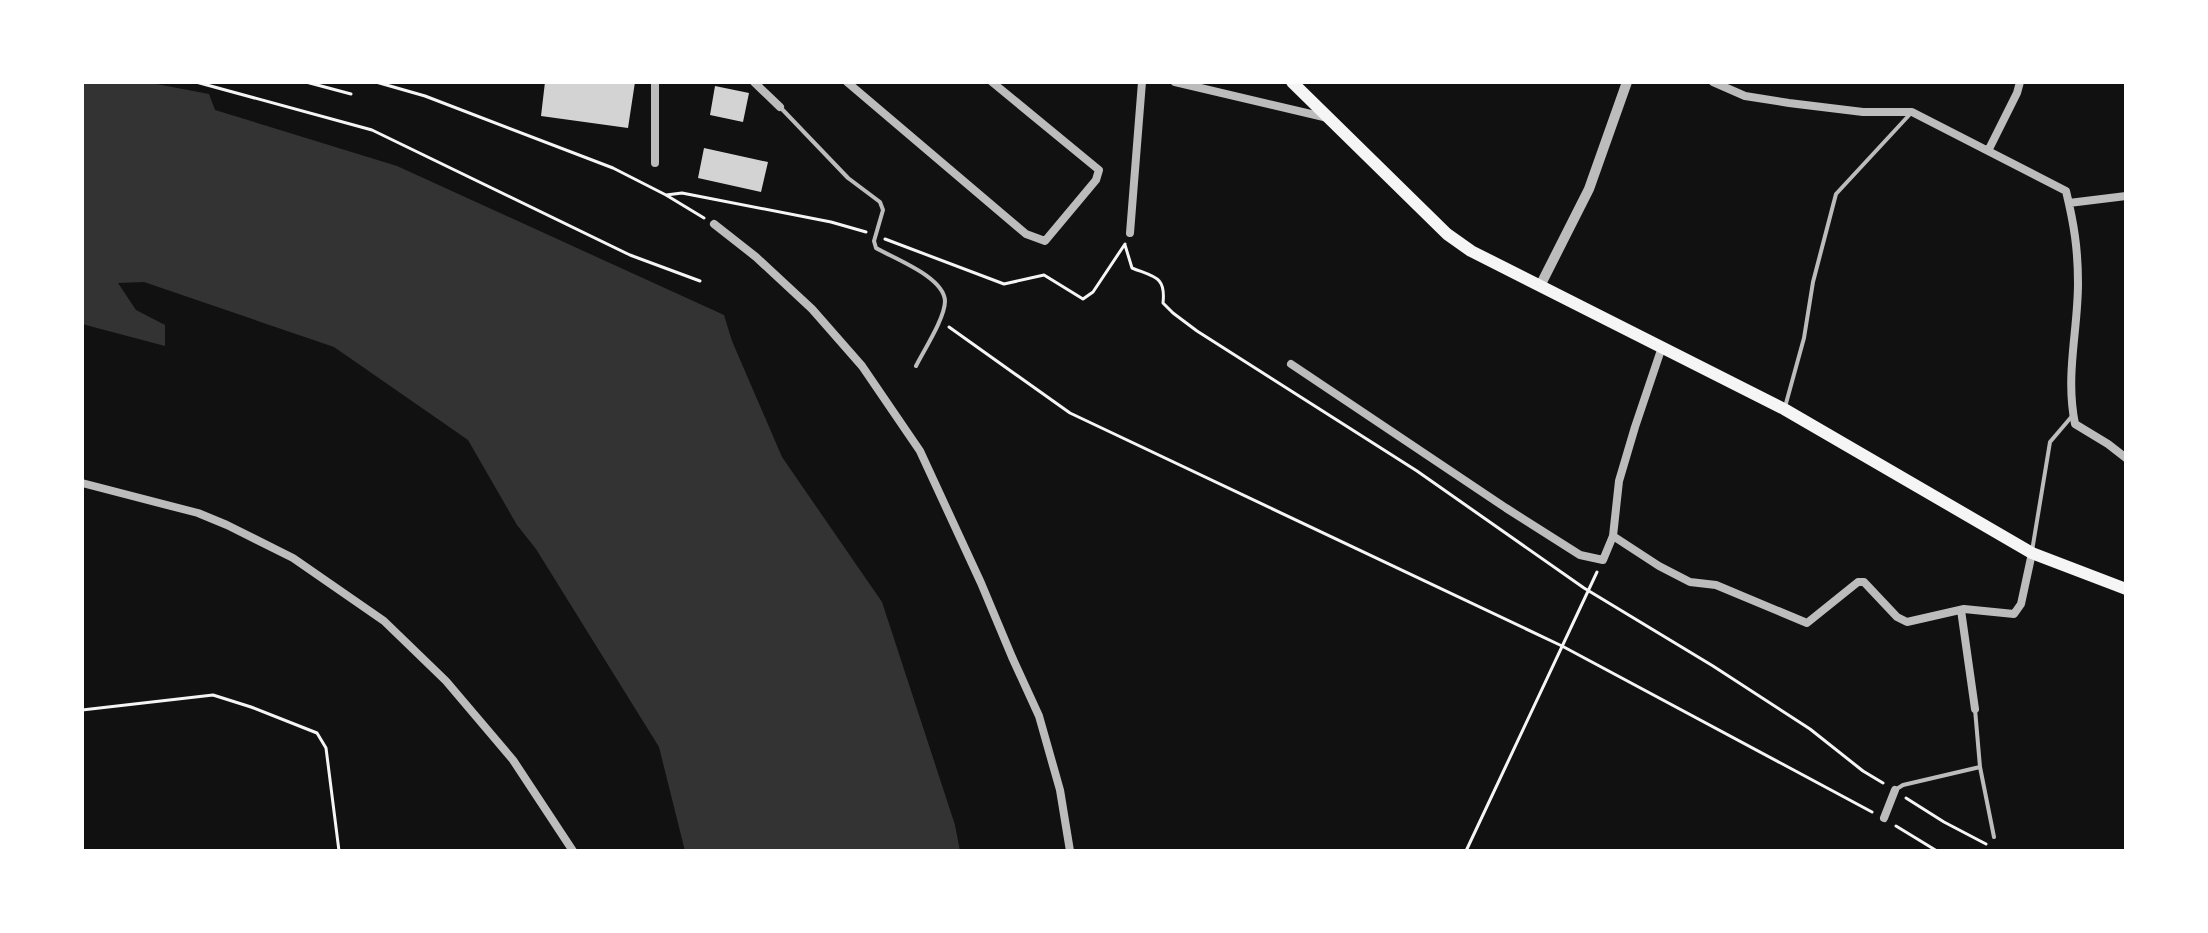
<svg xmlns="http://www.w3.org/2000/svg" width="2208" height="933" font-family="Mulish,sans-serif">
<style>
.water{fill:#333}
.building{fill:#d3d3d3}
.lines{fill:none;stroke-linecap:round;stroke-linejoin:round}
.path{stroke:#f5f5f5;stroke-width:3}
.service{stroke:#bcbcbc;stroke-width:4}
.minor{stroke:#bcbcbc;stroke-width:8}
.tertiary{stroke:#bcbcbc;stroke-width:10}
.secondary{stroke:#f5f5f5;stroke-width:12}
</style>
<rect width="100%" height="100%" fill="#111"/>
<path class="water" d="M82 82H146L209 94 215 110 397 166 724 315 732 341 782 457 882 602 955 825 960 851H685L659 747 536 549 517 525 468 440 334 347 144 282 118 283 136 310 165 325V346L82 324Z"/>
<path class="building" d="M545 82H635L628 128 541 116Z
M715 86 749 93 743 122 710 115Z
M704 148 768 162 761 192 698 178Z"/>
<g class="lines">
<path class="path" d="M196 82 372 130 630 255 700 281
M306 82 351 94
M376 82 425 96 613 168 666 195 704 218
M666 195 682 193 831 222 866 232
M885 239 1004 284 1044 275 1083 299 1093 292 1125 244
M1125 245 1132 268C1154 277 1166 276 1163 303L1173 313 1197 331 1417 471 1584 588 1713 666 1810 729 1863 771 1883 783
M949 327 1070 413 1562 646 1872 812
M82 710 213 695 251 707 317 733 326 748 339 851
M1906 798 1944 822 1986 844
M1896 826 1937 851
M1466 851 1597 572"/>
<path class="service" d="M780 107 848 178 880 202 883 210 874 241 876 248C895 259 944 277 945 301 945 318 924 350 916 366
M1785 407 1804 338 1813 282 1836 194 1912 112
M2032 551 2050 442 2073 415
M1975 709 1980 767 1994 837
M1895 790 1903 785 1980 767"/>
<path class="minor" d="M754 82 780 107
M847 82 1026 234 1045 241 1096 180 1099 170 992 82
M1175 82 1328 118
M1713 82 1745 96 1789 103 1863 112H1912L2066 191C2074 224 2078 249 2078 283 2078 331 2065 375 2075 424L2108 444 2126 458
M1988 151 2017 93 2020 82
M655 163V82
M2069 203 2126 196
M714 224 756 257 812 309 862 366 920 451 981 583 1012 657 1039 716 1060 790 1070 851
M1130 233 1142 82
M1291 364 1506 508 1580 555 1603 560 1613 536 1619 481 1635 427 1662 347
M82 483 198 513 227 525 293 558 384 621 446 681 513 760 573 851
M1613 536 1659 566 1690 582 1716 585 1807 623 1858 582H1864L1897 617 1907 622 1964 609 2014 614 2021 604 2032 553
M1961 610 1975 709
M1884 818 1895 790"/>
<path class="tertiary" d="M1540 286 1589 189 1627 82"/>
<path class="secondary" d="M1292 82 1447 234 1471 251 1784 409 2032 553 2126 589"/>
</g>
<rect width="2208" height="933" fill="none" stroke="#ffffff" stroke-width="168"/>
</svg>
